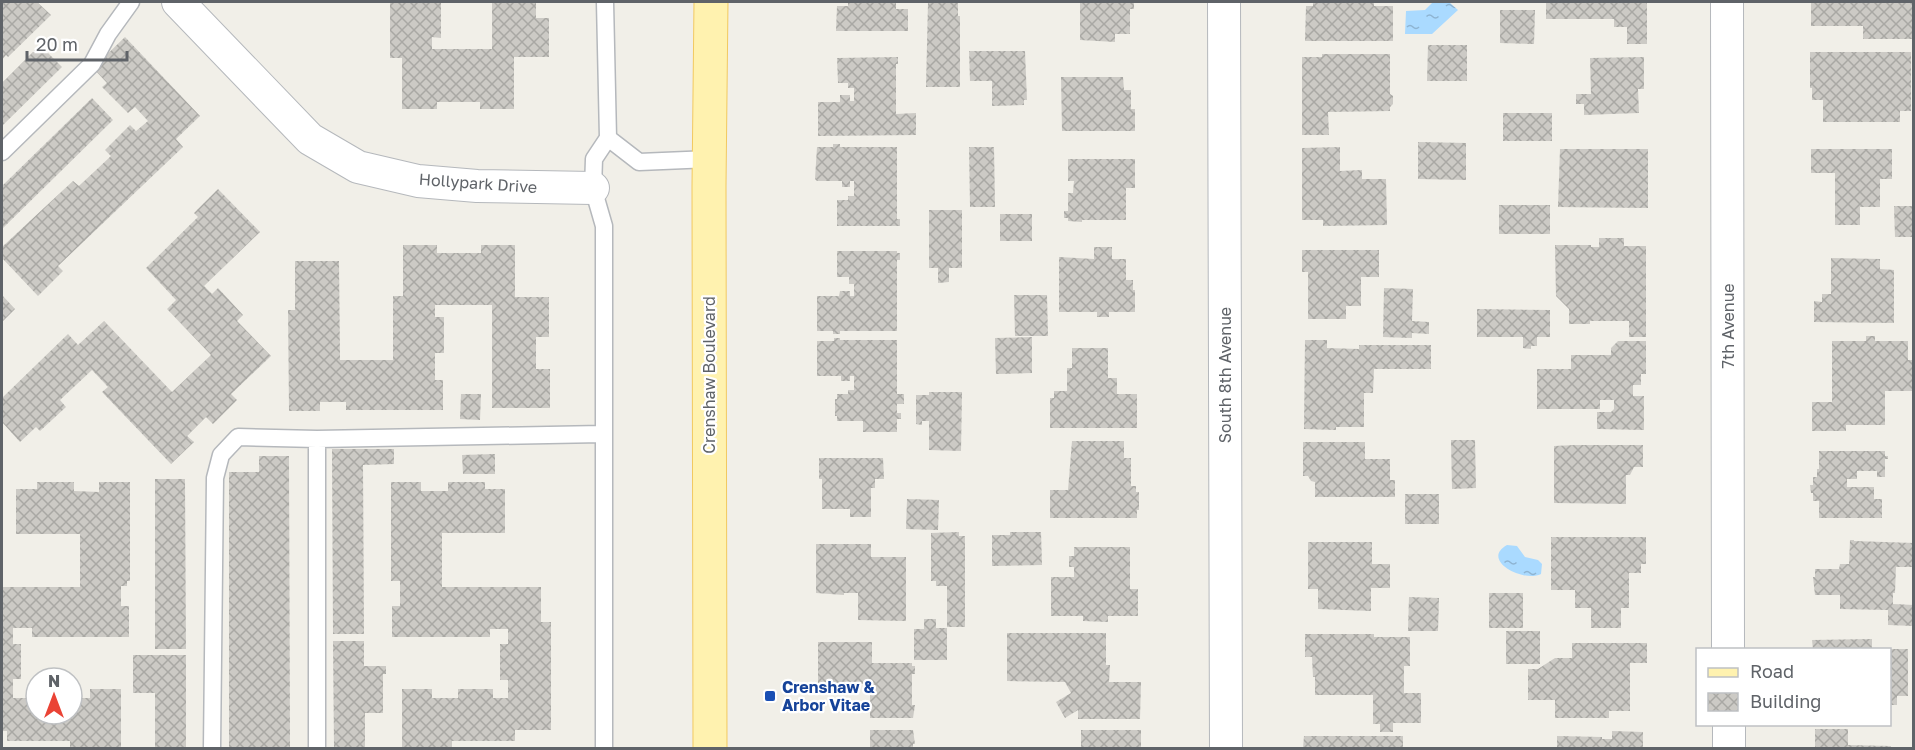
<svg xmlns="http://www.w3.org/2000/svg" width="1915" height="750" font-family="'Golos Text',sans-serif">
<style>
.water{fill:url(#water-ripples)}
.building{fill:url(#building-cross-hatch)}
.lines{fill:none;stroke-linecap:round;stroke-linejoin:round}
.lane-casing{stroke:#b5b8bc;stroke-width:19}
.street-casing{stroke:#b5b8bc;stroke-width:34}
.primary-casing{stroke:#f2c960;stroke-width:35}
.lane{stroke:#fff;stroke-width:16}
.street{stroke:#fff;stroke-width:32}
.primary{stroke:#fff2af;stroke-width:33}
.transit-dot{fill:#1a4fb4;stroke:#fff;stroke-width:2}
.labels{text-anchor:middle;stroke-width:4.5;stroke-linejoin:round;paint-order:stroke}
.street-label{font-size:16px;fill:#5f6368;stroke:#fff}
.transit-label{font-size:16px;font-weight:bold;fill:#164399;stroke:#fff;text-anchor:start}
</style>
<defs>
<pattern id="water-ripples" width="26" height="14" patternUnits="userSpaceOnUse" patternTransform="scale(1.5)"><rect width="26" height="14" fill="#aadaff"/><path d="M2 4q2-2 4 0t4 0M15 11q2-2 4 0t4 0" fill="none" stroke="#8eb4d2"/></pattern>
<pattern id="building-cross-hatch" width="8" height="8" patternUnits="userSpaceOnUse" patternTransform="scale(1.5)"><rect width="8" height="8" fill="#cccac5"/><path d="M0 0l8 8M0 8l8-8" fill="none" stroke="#a9a8a4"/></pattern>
</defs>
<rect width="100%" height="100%" fill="#f1efe8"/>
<path class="water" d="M1433 2H1449L1458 10 1432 34H1405L1406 11 1425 10Z
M1507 545 1517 546 1525 557 1538 560 1542 564 1541 574C1523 583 1480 560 1507 545Z"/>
<path class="building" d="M2 2H37L51 15 8 57 6 55 2 60Z
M390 2H441V38L432 37V49H492V2H536V18H549V57H514V109H480V102H437V109H402V58H390Z
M848 2H896V9H908V31H836L837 6H848Z
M928 2H958V16H960V87H926Z
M1080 2H1134V9H1130V34H1115V42L1080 40Z
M1313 2H1374V6H1393V41H1305L1306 6H1313Z
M1546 2H1647V44H1627V27H1614V19H1546Z
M1811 2H1912V39H1863V26H1811Z
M1500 10H1535L1534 44 1500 43Z
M125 37 200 116 176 139 183 147 58 266 63 271 38 296 2 258V247L73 181 79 186 111 156 105 150 130 125 136 131 148 121 135 107 128 113 102 87 107 83 93 68Z
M40 45 62 67 2 126V83Z
M1428 45H1467V81H1427Z
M969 51H1025L1027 100H1024V105L992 106V81H970Z
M1810 52H1911V111H1900V122H1823V100H1812V88H1810Z
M1322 54H1390V94L1393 96V104L1390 107V111L1328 112 1329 135H1302V57H1322Z
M898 57V64H896V114L916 113V135L818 136V102H840V95H850V101H854V88H848V83H838L837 58Z
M1644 57V89H1638L1639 113 1584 115V104H1576V94H1591L1590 58Z
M1061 77H1123L1124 90H1131V109H1135V131H1062Z
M92 98 113 120 2 229V186Z
M1503 113H1552V141H1503Z
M1418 142 1466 143V180L1418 179Z
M833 144H840V147H897V219H900V226H837V200H848V196H854V181H850V187H842V181H817L815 179 817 147H833Z
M969 147H994L995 207H970Z
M1340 147V171L1362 170V179H1386L1387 225 1323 226V220H1302V148Z
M1560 149H1648V208L1558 207Z
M1811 149H1892V179H1880V207H1860V225H1835V173H1811Z
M1068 159H1135V188H1126V220H1082V222L1068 221V218H1064V211H1068V193H1073L1074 181H1068Z
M218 189 260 232 204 286 212 294 218 288 243 315 237 321 271 356 231 394 237 400 213 424 206 417 187 436 194 442 171 464 102 392 108 387 92 370 60 400 66 407 40 431 36 427 20 442 2 422V398L68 334 78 345 104 321 172 392 211 355 167 309 176 300 146 268 198 217 194 213Z
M1499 205H1550V234H1499Z
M1894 206H1914V237H1895Z
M929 210H962V268H949V282L938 283V268H929Z
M1000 214H1032V241H1000Z
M1599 238H1624V246H1646V337H1629V321H1590V324H1569V309L1556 296 1555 245H1591V247H1599Z
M403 245H437V253H481V245H515V297H549V337H536V369H550V408H492V305H435V317H444V353H435V380H443V410H346V402H320V411H289L288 310H295V261H339L340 360H393V296H403Z
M1094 247H1112V259H1126V280H1133V290H1135V312H1109V317H1097V312H1059V257L1094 259Z
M1302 250H1379V277H1361V306H1346V319H1308V272H1302Z
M837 251H897V253H900V260H897V331H840V334H833V331H817V296H839L840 291H850V296H854V284H849V277H837Z
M1831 258 1880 259V269L1894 270V323L1814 322V301L1822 302V294H1831Z
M1384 288 1413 289 1412 321 1429 322V334L1412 333V338L1383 337Z
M2 295 15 309 2 322Z
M1014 295H1047L1048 336H1015Z
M1477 309 1550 310V337H1537V346H1531V349L1523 348V337H1477Z
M1866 336H1875V341H1908V360H1914V391H1885V425H1846V431H1812V402H1832V341H1866Z
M1032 337V373L996 374 995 338Z
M834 338H840V340H897V394H904V404H897V413H901V419H897V432H863V421H837V416H835V399H837V394H848V390H854V376H850V381H841V376H817V341H834Z
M1305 340H1327V348L1359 349V345H1431V369H1374L1373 393H1364V427H1336V430L1304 429Z
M1618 341H1646V374H1641V385H1633V396H1644V430L1597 429V412H1611L1614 409V400H1600V409H1537V369H1571V355H1611V348Z
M1072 348H1108V378H1117V394H1137V428H1050V398H1054V391H1067V368H1072Z
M929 392H962L961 451 929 450V421H922V425L916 424V395H929Z
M461 394H481L480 420 460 419Z
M1451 440H1475L1476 488 1452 489Z
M1072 441H1124V458H1131V486H1136V492H1139V510H1137V518H1050V490H1068Z
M1303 442H1365V459H1390V480H1395V497H1315V482L1311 481 1308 476H1303Z
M1575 445H1643V467H1634L1630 475H1626V504L1554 503V446Z
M332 449H394V464L363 465 364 634H333Z
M1819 451H1885V456H1888V459H1885V477H1877V471H1857V479H1847V487H1874V499H1882V518H1819V501H1813V493H1811L1810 485H1813V477H1817V469H1819Z
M495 454V474H463L462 455Z
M259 456H289L290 748H229V472H259Z
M819 458H883L884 479H875V488H871V517H850V509H822V479H819Z
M155 479H185L186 649H155Z
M37 482H74V491L99 492V482H130V581H127V586H121V606H129V637H32V628H13V644H21V679H13V698H29V690H36V714H72V698H90V689H121V748H70V741H7V731H2V587H80V534H16V489H37Z
M391 482H421V491H448V482H485V489H505V533H442V587H541V622H551V730H515V741H452V748H402V689H432V698H458V689H493V698H508V680H500V644H508V629H490V637H392V606H400V581H391Z
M1405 494H1439V524H1405Z
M907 499 939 500 938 530 906 529Z
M959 532V536H965V627H947V586H936V581H931V533Z
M1010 532H1041L1042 565 992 566V535H1010Z
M1551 537H1646V564H1641V573H1629V608H1621V628H1591V608H1575V590H1551Z
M1850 540H1854V541L1914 543V567H1896L1895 593H1893V604L1914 605V626L1888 625V610L1840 609V595H1815L1813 577H1815V569H1839L1840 564H1849Z
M1308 542H1372V564H1390V588H1371V611L1318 609V589H1308Z
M816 544H871V557H906V621L858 620V593H844V595L816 593Z
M1074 547H1130V589H1138V616H1108V622L1083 621V616H1051V577H1074V567H1069V556H1074Z
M1489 593H1523V628H1489Z
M1409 597 1439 598 1438 631H1408Z
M924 619H936V628H947V660H914V629H924Z
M1506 631H1540V664H1506Z
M1007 633H1106V665H1110L1109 682H1141L1140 719H1078V710L1065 718 1056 702 1071 693 1065 682 1007 681Z
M1305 634H1374V637H1410V666H1404V693H1421V723H1393V732H1380V724H1373V695H1315V677H1313L1312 657H1305Z
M1872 639V650H1813L1812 640Z
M333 641H364V666H386V674H383V713H365V748H334Z
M818 642H872V663H912V666H915V674H912V705H915L913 718H870V684H818Z
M1572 643H1647V663H1630V711H1609V718H1555V700H1528V669H1538L1555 658H1572Z
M1890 649H1908V696H1897V705H1890Z
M133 655H186V748H155V693H133Z
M1815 729H1848V745L1891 746V748H1815Z
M870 730H913L915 744H913V748H870Z
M1081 730H1141V748H1081Z
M1612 731 1643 732V748H1557V736L1602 737V739H1612Z
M1304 736H1403V748H1303Z"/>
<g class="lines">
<g class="lane-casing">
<path id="lane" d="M605 2 608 138
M2 152 92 64 108 34 131 2
M317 439V748
M212 748 215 478 221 455 238 437 317 439 602 434
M604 748V226L593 188 594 159 608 138 639 162 710 159"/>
</g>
<g class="street-casing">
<path id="street" d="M178 2 310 139 358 167 418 181 477 186 593 188
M1224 2 1226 748
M1727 2 1728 650
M1729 724V748"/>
</g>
<g class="primary-casing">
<path id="primary" d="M710 748 709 186 711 2"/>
</g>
<use href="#lane" class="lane"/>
<use href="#street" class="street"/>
<use href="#primary" class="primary"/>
</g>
<rect class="transit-dot" x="764" y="690" width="12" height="12" rx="3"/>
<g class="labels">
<g class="street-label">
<text transform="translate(478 183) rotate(4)" y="6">Hollypark Drive</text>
<text transform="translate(1728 326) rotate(-90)" y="6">7th Avenue</text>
<text transform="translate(709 375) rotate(-90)" y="6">Crenshaw Boulevard</text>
<text transform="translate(1225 375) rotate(-90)" y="6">South 8th Avenue</text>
</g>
<g class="transit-label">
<text x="782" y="693">Crenshaw &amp;<tspan x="782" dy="18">Arbor Vitae</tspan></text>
</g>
</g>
<rect width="1915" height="750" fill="none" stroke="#5f6368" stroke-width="6"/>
<rect x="1696" y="648" width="195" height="78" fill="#ffffff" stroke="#bfc1c3" stroke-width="1.5"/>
<rect x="1708" y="668" width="30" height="9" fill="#fff2af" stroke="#bfc1c3" stroke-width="1.5"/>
<text x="1750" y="678" font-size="18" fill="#5f6368">Road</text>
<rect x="1708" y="693" width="30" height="18" fill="url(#building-cross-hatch)" stroke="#bfc1c3" stroke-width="1.5"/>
<text x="1750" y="708" font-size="18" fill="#5f6368">Building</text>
<g transform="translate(54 696)"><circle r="28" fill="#ffffff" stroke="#bfc1c3" stroke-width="1.5"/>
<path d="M0-4.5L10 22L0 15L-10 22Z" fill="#ea4335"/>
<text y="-9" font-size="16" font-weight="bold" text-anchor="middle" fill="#5f6368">N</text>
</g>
<path d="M27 51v9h100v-9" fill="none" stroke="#5f6368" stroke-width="3"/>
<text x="36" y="51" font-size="18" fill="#5f6368" stroke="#ffffff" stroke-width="4.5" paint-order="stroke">20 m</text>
</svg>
